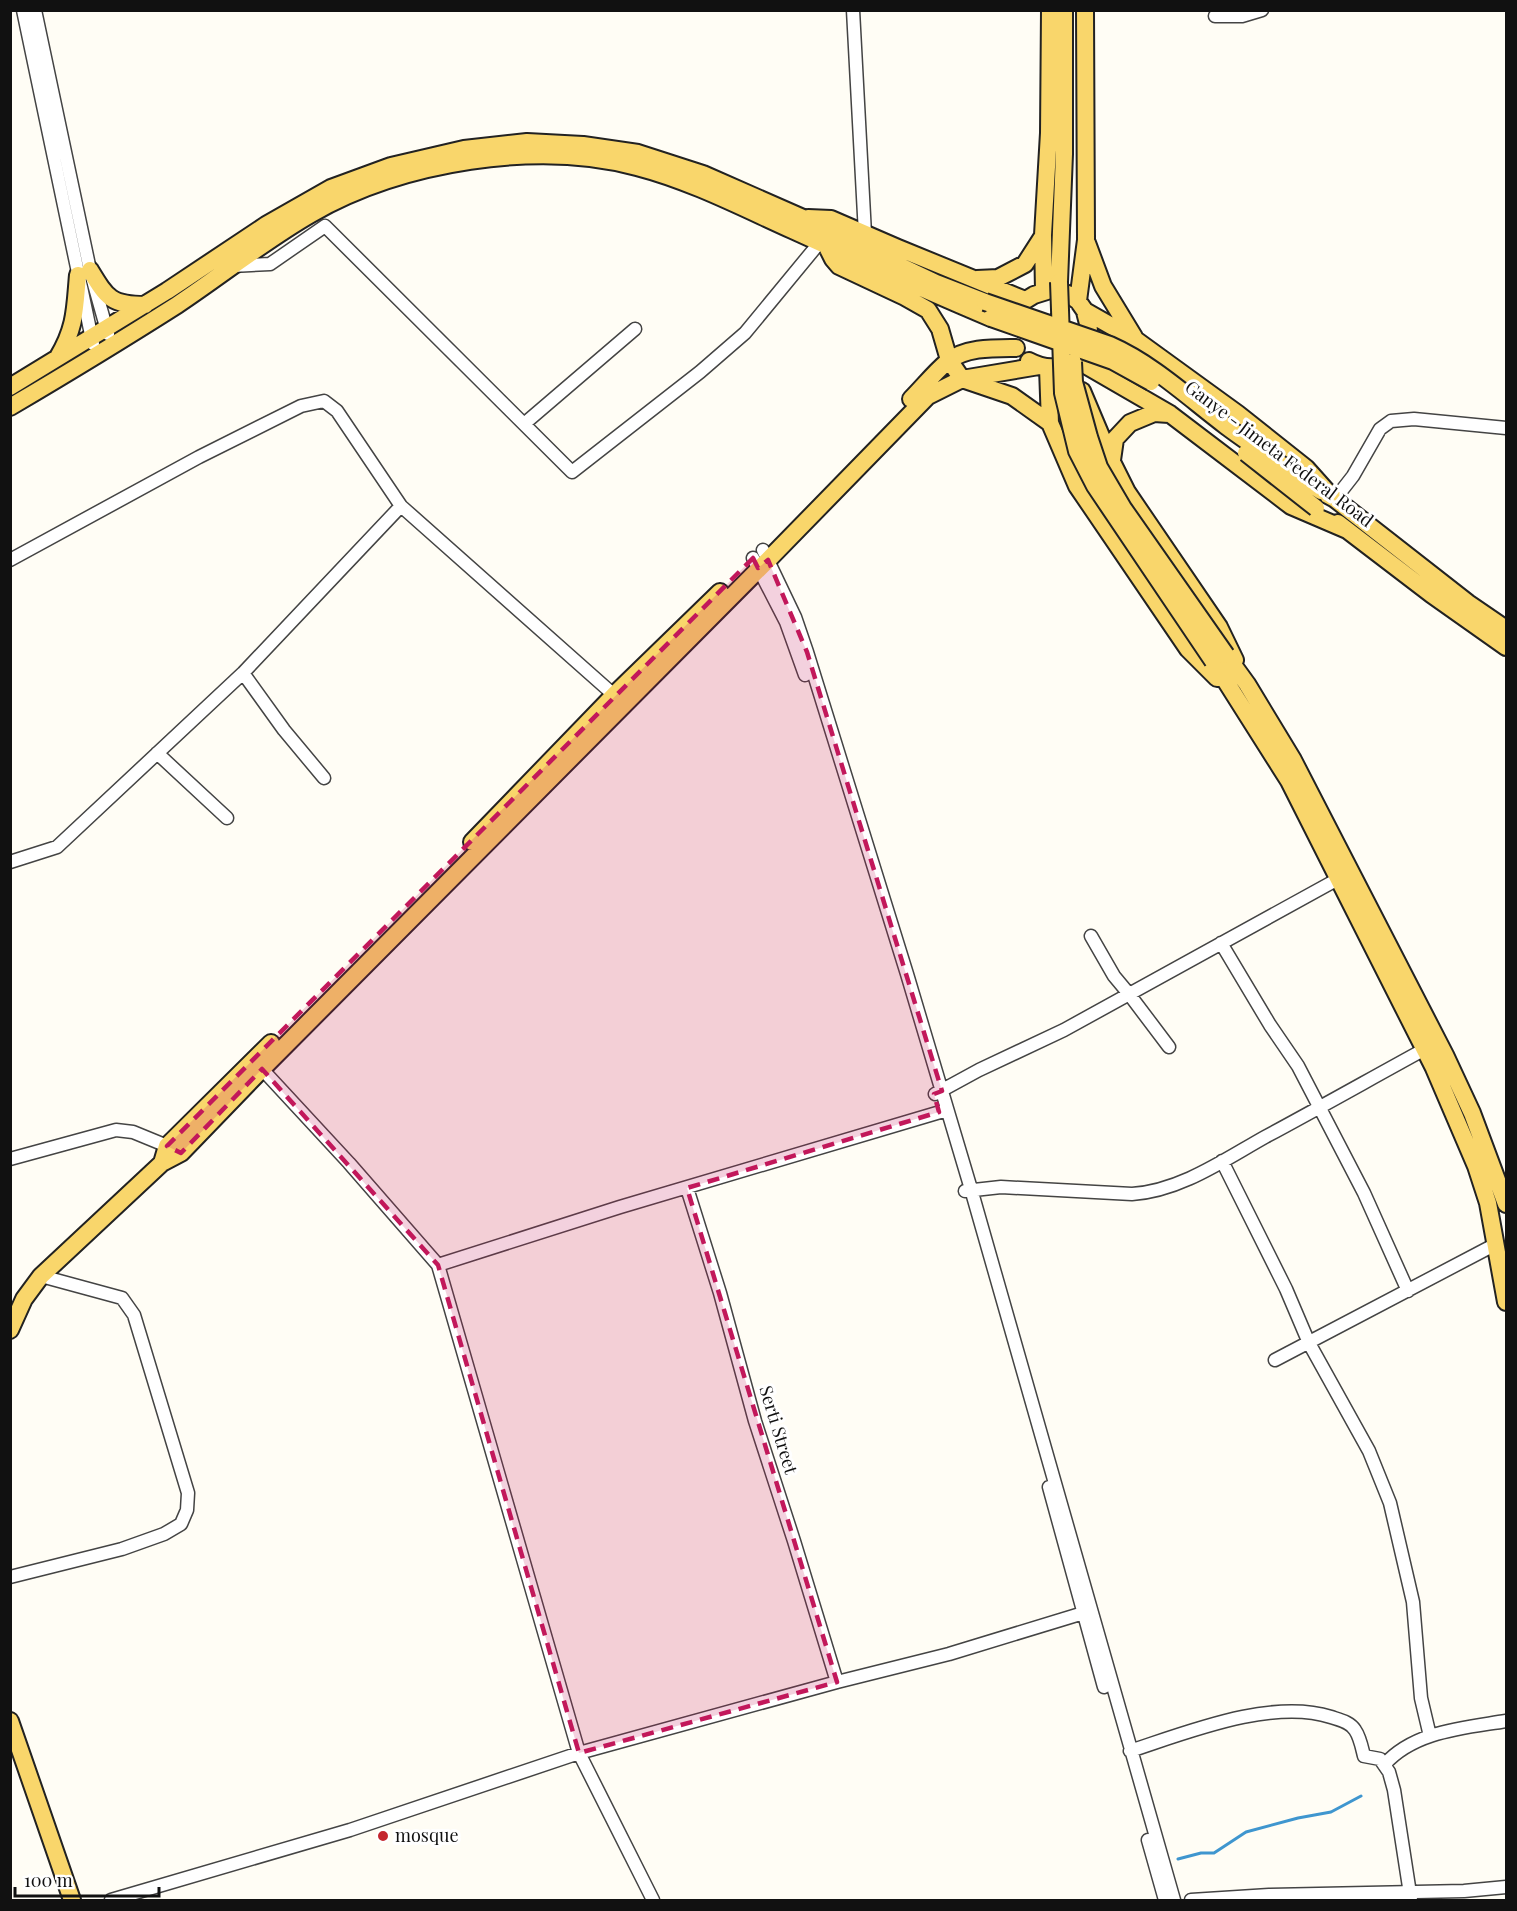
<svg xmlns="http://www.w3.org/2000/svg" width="1517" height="1911" font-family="'Playfair Display',serif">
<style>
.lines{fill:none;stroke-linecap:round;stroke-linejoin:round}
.stream{stroke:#3f96cf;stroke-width:3}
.minor-casing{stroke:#444;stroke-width:15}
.major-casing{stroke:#222;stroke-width:20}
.minor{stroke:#fff;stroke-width:12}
.major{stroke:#f9d66b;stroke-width:16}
.major-bridge-casing{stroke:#222;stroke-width:20;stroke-linecap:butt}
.major-bridge{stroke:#f9d66b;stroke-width:16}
.marked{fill:#c2185b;fill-opacity:0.2;stroke:#c2185b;stroke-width:4.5;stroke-dasharray:12 8;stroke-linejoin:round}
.poi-dot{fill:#c4262e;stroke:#fff;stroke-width:2}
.labels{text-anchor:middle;stroke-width:6;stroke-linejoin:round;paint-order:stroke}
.street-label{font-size:18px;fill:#111;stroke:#fff}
.poi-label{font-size:18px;fill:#111;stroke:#fff;text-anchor:start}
</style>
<rect width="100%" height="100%" fill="#fffdf5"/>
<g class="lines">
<path class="stream" d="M1178 1859 1201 1853H1214L1246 1832 1298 1818 1331 1812 1361 1796"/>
<g class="minor-casing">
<path id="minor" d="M23 10 93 344
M35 10 90 270 108 334
M853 10 865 234
M1215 16H1242L1262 10
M232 266 270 264 325 226 572 472 700 372 745 333 820 242
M524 424 635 329
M1335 499 1353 476 1380 429 1391 421 1414 419 1506 428
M763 550 795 617 807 652 907 974 971 1189 1174 1900
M753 558 786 622 805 675
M10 560 199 457 301 406 324 401 337 411 401 506 614 695
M243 673 284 730 324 778
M157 753 227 818
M10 862 57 847 243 673 401 506
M1091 936 1114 976 1129 994 1169 1047
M1221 943 1270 1025 1298 1066 1364 1193 1408 1291
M262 1069 349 1163 438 1265 620 1207 947 1110
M935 1094 979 1070 1064 1030 1338 879
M10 1159 116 1130 133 1132 172 1148
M1222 1161 1286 1289 1309 1343 1369 1451 1390 1503 1413 1602 1421 1698 1430 1736
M687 1188 720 1293 755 1421 794 1541 837 1682
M965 1191 1001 1187 1132 1194C1180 1191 1224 1160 1265 1137 1319 1108 1372 1078 1425 1049
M438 1265 579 1753 653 1900
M1275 1360 1496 1244
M1049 1487 1104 1687
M10 1577 122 1549 164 1534 181 1524 187 1510 188 1493 134 1315 122 1298 41 1276
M1130 1751C1188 1732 1272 1698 1331 1717 1340 1720 1350 1722 1355 1730 1360 1737 1362 1748 1364 1756L1380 1759 1389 1772 1394 1790 1411 1900
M1384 1765C1414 1731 1464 1728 1506 1721
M1148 1840 1165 1900
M111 1900 350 1830 579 1753 837 1682 949 1654 1090 1611
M1191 1900 1269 1895 1464 1891 1506 1887"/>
</g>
<g class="major-casing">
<path id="major" d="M808 218 831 219 898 248 1025 300
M1087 243 1103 286 1134 337
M826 245 833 259 839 266 905 297 928 310 940 329 949 360 962 379 1012 396 1050 423
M90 270C107 298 111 305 145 305
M977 279 998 278 1025 264 1043 236
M1059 282 1064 154V10
M1044 291 1043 235 1049 133 1050 10
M1078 301 1086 240 1085 10
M1012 324 1015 311 1021 303 1034 295 1050 290 1060 291 1070 295 1078 301 1085 311 1136 340 1238 414 1306 468 1331 496
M58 357C76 327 75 308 78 275
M1075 359 1170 414 1291 506 1347 530
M1029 361C1048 371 1067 369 1081 352 1085 348 1089 341 1089 335 1090 327 1086 318 1085 311
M1048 368 1050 423 1077 486 1188 649 1217 678
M10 387 167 291 266 225 331 188 391 166 464 149 527 142 583 145 638 153 703 174 803 218 839 237 936 283 985 302
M1082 391 1112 462 1127 492 1219 627 1235 660
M911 399C923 387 934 373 947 362 965 347 994 348 1016 348
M10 407C66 374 122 340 177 305 222 275 264 241 311 214 401 162 537 140 637 167 691 181 741 207 792 230 858 260 924 290 991 318
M1112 460 1115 439 1130 423 1154 413 1169 414
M1322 492 1335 499 1468 603 1506 629
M1338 523 1431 594 1506 647
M1226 655 1247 684 1293 760 1445 1055 1472 1113 1506 1204
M1213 661 1289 781 1434 1068 1476 1166 1488 1203 1506 1302
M472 842 614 695 720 592
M162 1163 167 1146 271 1043
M10 1330 24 1299 41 1276 162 1163 181 1153 262 1069 768 560 928 396 962 379 1039 366
M10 1721 72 1900"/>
</g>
<use href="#minor" class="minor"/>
<use href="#major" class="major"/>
<g class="major-bridge-casing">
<path id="major-bridge" d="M1059 282 1063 393 1077 451 1095 486 1213 661
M985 302 1110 345C1153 364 1189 398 1226 426 1257 449 1289 470 1321 491
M991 318 1113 361 1151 382
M1073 362 1074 382 1089 437 1099 467 1123 508 1226 655
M1246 453 1316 508"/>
</g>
<use href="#major-bridge" class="major-bridge"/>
</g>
<path class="marked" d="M753 558 758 568 768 560 807 652 942 1091 934 1094 939 1112 687 1188 837 1682 579 1753 438 1265 262 1069 181 1153 167 1146Z"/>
<circle class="poi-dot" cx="383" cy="1836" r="6"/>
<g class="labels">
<g class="street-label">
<text transform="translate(1279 454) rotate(37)" y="6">Ganye - Jimeta Federal Road</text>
<text transform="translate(778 1430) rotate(73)" y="6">Serti Street</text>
</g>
<g class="poi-label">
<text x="395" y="1842">mosque</text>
</g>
</g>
<rect width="1517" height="1911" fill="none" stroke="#111111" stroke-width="24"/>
<path d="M15 1887v9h144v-9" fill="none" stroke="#111111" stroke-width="3"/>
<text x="24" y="1887" font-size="18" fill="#111111" stroke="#ffffff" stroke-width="4.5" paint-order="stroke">100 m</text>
</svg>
